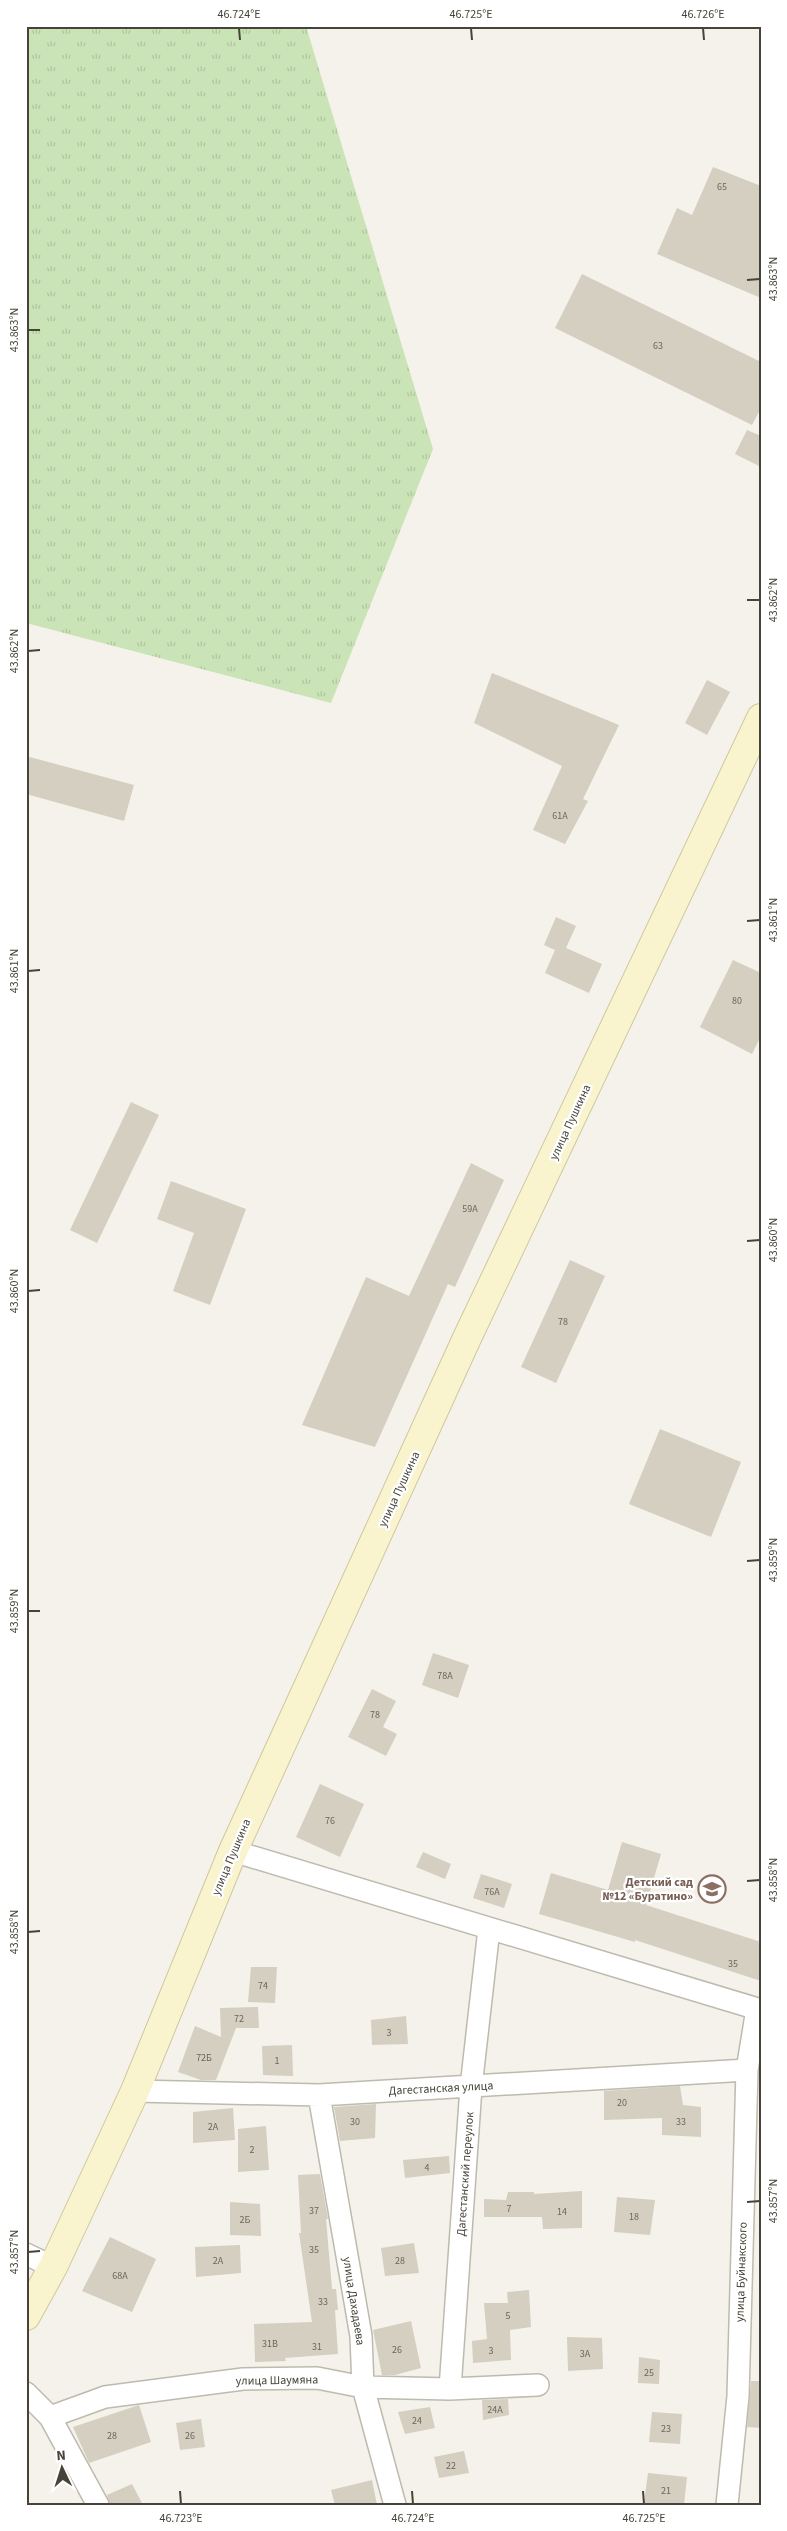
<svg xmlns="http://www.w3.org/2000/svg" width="787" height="2531" font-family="'Source Sans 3',sans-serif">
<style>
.grass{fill:url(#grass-tufts)}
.building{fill:#d4cfc1}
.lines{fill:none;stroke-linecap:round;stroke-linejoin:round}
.street-casing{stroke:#bebaad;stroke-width:24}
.secondary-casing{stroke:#cfc79e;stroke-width:30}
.street{stroke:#fff;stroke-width:21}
.secondary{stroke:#faf4ce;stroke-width:28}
.ticks{fill:none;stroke:#474339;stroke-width:2}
.labels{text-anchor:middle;stroke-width:4.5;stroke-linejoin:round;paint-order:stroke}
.number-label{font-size:10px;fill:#6a665b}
.street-label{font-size:12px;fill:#474339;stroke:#fff}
.education-label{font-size:12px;font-weight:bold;fill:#785e54;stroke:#fff;text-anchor:end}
.neatline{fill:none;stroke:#474339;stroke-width:2}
.ticks-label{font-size:12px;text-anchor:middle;fill:#474339}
</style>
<defs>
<pattern id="grass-tufts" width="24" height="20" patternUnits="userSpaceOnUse" patternTransform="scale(1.25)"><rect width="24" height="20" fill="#cbe4b7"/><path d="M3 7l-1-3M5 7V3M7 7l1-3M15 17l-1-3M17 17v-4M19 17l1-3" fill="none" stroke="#b0c59e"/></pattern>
</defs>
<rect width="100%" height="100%" fill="#f4f2ea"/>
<path class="grass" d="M26 26H306L433 449 331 703 26 623Z"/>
<path class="building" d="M713 167 761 186V298L657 254 677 208 692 215Z
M582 274 761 362V408L752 425 555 328Z
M747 430 761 436V467L735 454Z
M492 673 619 725 583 799 588 801 565 844 533 830 562 766 474 723Z
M707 680 730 692 707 735 685 723Z
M26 756 134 785 124 821 26 794Z
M556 917 576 926 566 948 602 964 589 993 545 973 555 950 544 945Z
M733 960 761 973V1036L752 1054 700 1027Z
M131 1102 159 1115 97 1243 70 1230Z
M471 1163 504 1180 455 1287 448 1284 375 1447 302 1425 366 1277 409 1296Z
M171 1181 246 1209 210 1305 173 1291 194 1233 157 1219Z
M570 1260 605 1276 556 1383 521 1367Z
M660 1429 741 1462 711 1537 629 1504Z
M433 1653 469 1665 458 1698 422 1685Z
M372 1689 396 1701 383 1727 397 1734 386 1756 348 1737Z
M320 1784 364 1804 340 1857 296 1837Z
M622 1842 661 1854 646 1905 761 1942V1981L635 1940V1942L539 1914 551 1873 608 1890Z
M423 1852 451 1864 445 1879 416 1867Z
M481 1874 512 1884 504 1908 473 1898Z
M251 1967H277L275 2003 248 2002Z
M258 2007 259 2028H236L216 2080H201L178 2072 195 2026 221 2037 220 2008Z
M406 2016 408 2044 372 2045 371 2020Z
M292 2045 293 2076 263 2075 262 2046Z
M680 2086 683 2105 701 2107V2137L662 2135V2118L604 2120V2091Z
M376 2104 375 2138 340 2141 334 2107Z
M233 2108 235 2140 193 2143V2112Z
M266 2126 269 2170 238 2172V2129Z
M449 2156 450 2173 405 2178 403 2160Z
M320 2174 328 2219H326L332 2289H336L338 2310H335L338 2354 285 2358 286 2361 255 2362 254 2324 312 2322 299 2233H301L298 2175Z
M582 2191V2228L543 2229 542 2217H484V2199L506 2200 508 2192H534V2194Z
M617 2197 655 2200 650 2235 614 2232Z
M230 2202 260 2204 261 2236 230 2235Z
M110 2237 156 2259 132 2312 82 2291Z
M414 2243 419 2273 385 2276 381 2248Z
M240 2245 241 2273 196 2277 195 2247Z
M529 2290 531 2327 510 2330 511 2360 473 2363 472 2341 487 2339 484 2303H508L507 2292Z
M411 2321 421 2368 395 2375H382L373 2330Z
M567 2337 602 2338 603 2369 568 2371Z
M639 2357 660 2360 659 2384 638 2383Z
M751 2381H761V2428L747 2427Z
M508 2399 509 2415 483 2420 482 2400Z
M139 2405 151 2442 89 2463 73 2427Z
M430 2407 435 2428 405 2434 398 2412Z
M652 2412 682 2414 680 2444 649 2442Z
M201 2419 205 2447 180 2450 176 2423Z
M464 2451 469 2473 439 2478 434 2457Z
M648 2473 687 2477 684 2505 644 2503Z
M372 2480 377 2505H335L331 2490Z
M132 2484 143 2505H110L107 2495Z"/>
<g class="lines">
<g class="street-casing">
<path id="street" d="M233 1851 761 2010
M135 2091 319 2095 747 2070
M319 2095 361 2336 363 2387 395 2505
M26 2254 53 2267
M450 2389 471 2087 489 1929
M26 2393 50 2417 98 2505
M50 2417 105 2397 243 2379 317 2378 363 2387 450 2389 538 2385
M727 2505 738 2396 747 2070 757 2009"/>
</g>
<g class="secondary-casing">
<path id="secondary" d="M26 2316 53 2267 135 2091 233 1851 467 1338 761 718"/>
</g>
<use href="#street" class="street"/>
<use href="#secondary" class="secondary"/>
</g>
<path class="ticks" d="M239 28 240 40M471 28 472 40M703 28 704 40M747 280 760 279M28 330H40M747 600H760M28 651 40 650M747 921 760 920M28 971 40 970M747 1241 760 1240M28 1291 40 1290M747 1561 760 1560M28 1611H40M747 1881 760 1880M28 1932 40 1931M747 2202 760 2201M28 2252 40 2251M180 2491 181 2504M412 2491 413 2504M643 2491 644 2504"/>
<defs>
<g id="school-ring" transform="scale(1.4375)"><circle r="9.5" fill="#fff" stroke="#8d6e63" stroke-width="1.5"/><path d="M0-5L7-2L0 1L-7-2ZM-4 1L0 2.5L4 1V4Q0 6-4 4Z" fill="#8d6e63"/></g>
</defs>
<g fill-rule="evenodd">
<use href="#school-ring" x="712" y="1889"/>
</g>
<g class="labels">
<g class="number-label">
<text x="722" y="190">65</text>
<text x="658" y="349">63</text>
<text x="560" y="819">61А</text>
<text x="737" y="1004">80</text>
<text x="470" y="1212">59А</text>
<text x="563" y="1325">78</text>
<text x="445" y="1679">78А</text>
<text x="375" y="1718">78</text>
<text x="330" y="1824">76</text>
<text x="492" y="1895">76А</text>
<text x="733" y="1967">35</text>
<text x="263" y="1989">74</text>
<text x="239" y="2022">72</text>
<text x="389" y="2036">3</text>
<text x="204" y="2061">72Б</text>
<text x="277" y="2064">1</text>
<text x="622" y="2106">20</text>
<text x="355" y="2125">30</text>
<text x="681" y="2125">33</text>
<text x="213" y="2130">2А</text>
<text x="252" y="2153">2</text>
<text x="427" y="2171">4</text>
<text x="509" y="2212">7</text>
<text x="314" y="2214">37</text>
<text x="562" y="2215">14</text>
<text x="634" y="2220">18</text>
<text x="245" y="2223">2Б</text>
<text x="314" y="2253">35</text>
<text x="218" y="2264">2А</text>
<text x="400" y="2264">28</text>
<text x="120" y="2279">68А</text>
<text x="323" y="2305">33</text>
<text x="508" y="2319">5</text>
<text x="270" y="2347">31В</text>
<text x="317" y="2350">31</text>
<text x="397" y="2353">26</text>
<text x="491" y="2354">3</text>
<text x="585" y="2357">3А</text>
<text x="649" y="2376">25</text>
<text x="495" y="2413">24А</text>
<text x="417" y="2424">24</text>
<text x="666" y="2432">23</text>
<text x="112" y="2439">28</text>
<text x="190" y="2439">26</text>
<text x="451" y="2469">22</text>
<text x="666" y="2494">21</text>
</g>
<g class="street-label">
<text transform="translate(570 1122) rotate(-65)" y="4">улица Пушкина</text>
<text transform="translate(399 1489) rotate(-65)" y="4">улица Пушкина</text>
<text transform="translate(231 1857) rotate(-67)" y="4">улица Пушкина</text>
<text transform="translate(441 2088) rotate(-3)" y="4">Дагестанская улица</text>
<text transform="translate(465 2174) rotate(-86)" y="4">Дагестанский переулок</text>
<text transform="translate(741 2272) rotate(-88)" y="4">улица Буйнакского</text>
<text transform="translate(354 2301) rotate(81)" y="4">улица Дахадаева</text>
<text transform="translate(277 2380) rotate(-1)" y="4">улица Шаумяна</text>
</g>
<g class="education-label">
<text x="693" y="1886">Детский сад<tspan x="693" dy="14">№12 «Буратино»</tspan></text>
</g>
</g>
<rect width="787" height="2531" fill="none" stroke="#ffffff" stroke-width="55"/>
<g transform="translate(62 2468) rotate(356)" stroke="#ffffff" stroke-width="4" paint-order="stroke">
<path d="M0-4L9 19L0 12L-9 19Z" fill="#474339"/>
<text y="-8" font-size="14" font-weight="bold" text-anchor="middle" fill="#474339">N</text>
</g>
<rect x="28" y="28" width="732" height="2476" class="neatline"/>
<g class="ticks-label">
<text x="239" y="18">46.724°E</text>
<text x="471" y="18">46.725°E</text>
<text x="703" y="18">46.726°E</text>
<text transform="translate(773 279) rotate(-90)" y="4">43.863°N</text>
<text transform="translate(14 330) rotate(-90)" y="4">43.863°N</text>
<text transform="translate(773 600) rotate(-90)" y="4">43.862°N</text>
<text transform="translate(14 651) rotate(-90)" y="4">43.862°N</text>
<text transform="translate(773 920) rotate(-90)" y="4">43.861°N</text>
<text transform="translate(14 971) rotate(-90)" y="4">43.861°N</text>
<text transform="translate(773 1240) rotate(-90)" y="4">43.860°N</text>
<text transform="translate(14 1291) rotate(-90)" y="4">43.860°N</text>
<text transform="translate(773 1560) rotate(-90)" y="4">43.859°N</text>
<text transform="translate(14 1611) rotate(-90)" y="4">43.859°N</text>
<text transform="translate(773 1880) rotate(-90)" y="4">43.858°N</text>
<text transform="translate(14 1932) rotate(-90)" y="4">43.858°N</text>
<text transform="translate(773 2201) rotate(-90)" y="4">43.857°N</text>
<text transform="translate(14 2252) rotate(-90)" y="4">43.857°N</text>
<text x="181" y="2522">46.723°E</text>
<text x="413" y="2522">46.724°E</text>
<text x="644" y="2522">46.725°E</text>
</g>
</svg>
